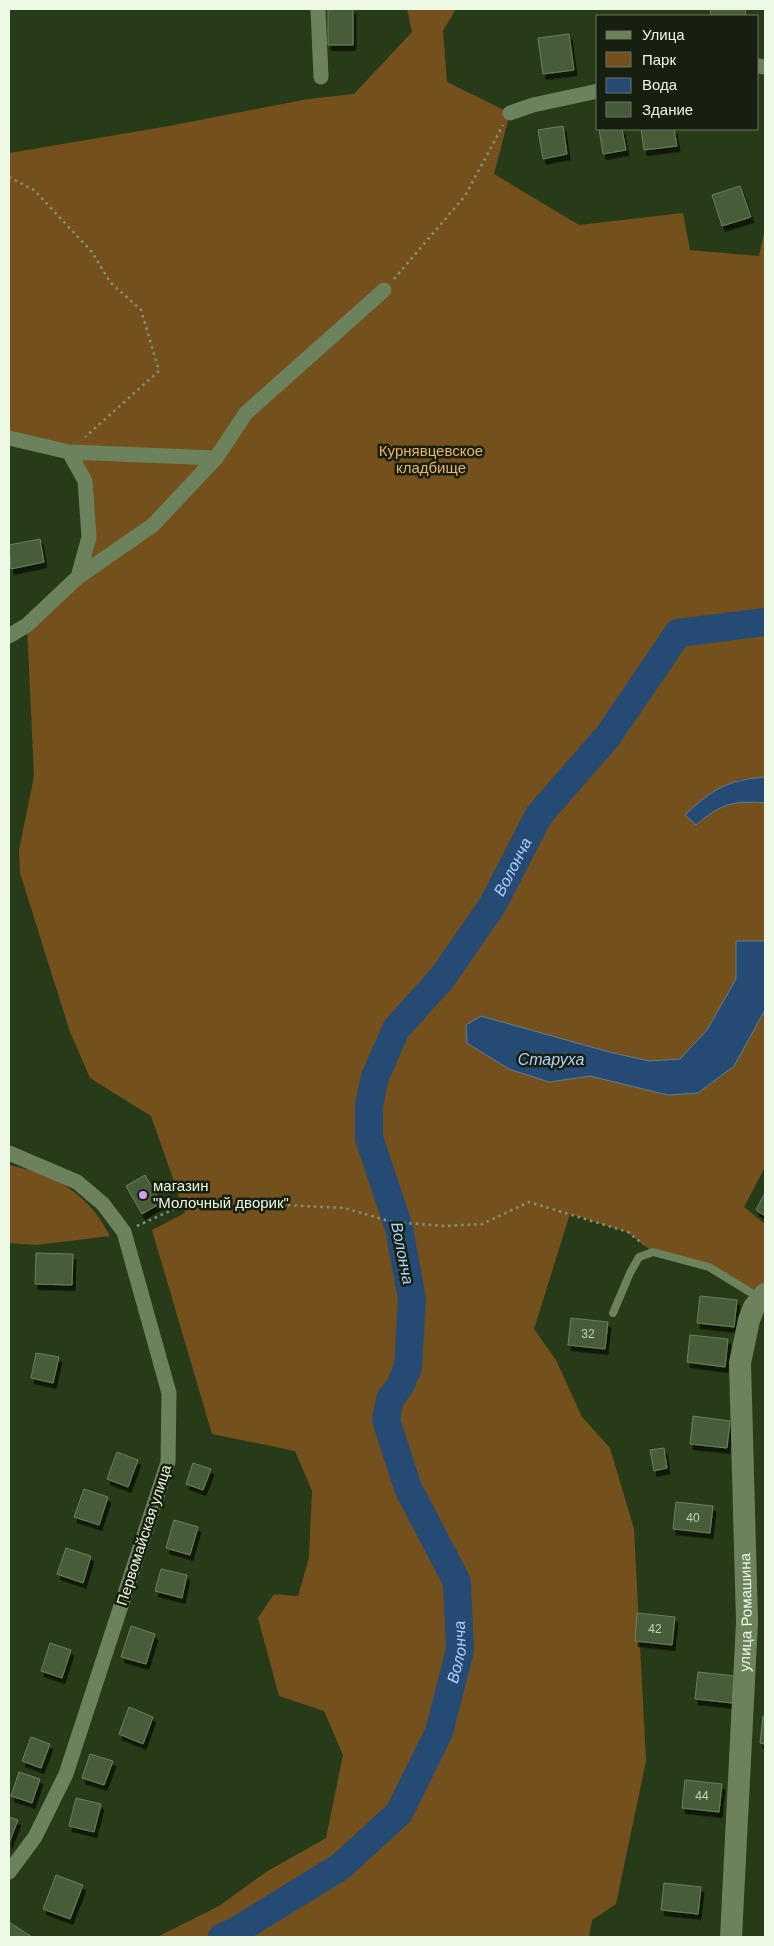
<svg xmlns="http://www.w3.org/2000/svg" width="774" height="1946" font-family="Helvetica,sans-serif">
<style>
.green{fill:#74501d}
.water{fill:#254a73;stroke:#617e95}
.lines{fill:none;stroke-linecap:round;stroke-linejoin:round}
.river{stroke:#254a73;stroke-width:28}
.building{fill:#465b37;stroke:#6b815c;filter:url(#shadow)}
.path{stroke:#829377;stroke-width:2.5;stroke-dasharray:2.5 4;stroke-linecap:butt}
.lane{stroke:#6c825c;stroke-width:8}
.street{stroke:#6c825c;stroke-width:15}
.secondary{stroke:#6c825c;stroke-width:22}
.poi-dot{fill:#d79bf9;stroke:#161f10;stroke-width:2}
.labels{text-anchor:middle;stroke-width:5;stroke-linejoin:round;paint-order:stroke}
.number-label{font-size:12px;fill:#c2d2b9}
.park-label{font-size:15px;fill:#ebb368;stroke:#161f10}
.poi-label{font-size:15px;fill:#ecf9e4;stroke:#161f10;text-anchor:start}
.street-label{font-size:15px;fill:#ecf9e4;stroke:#161f10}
.water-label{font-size:16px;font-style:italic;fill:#afd1fa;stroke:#161f10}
</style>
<defs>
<filter id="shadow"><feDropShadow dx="3" dy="5.5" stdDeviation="0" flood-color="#0009"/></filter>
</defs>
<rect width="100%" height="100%" fill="#283b19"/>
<path class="green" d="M407 9H456L443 31 447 82 510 113 494 174 579 225 683 213 690 250 759 256 765 229V777L738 780 696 825C720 804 734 800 765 803V941H736V979L707 1030 680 1059 649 1061 609 1052 549 1082 590 1076 668 1095 734 1066 765 1010V1167L744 1207 765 1224V1294L760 1298 709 1267 653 1252 627 1232 570 1214 534 1329 556 1360 582 1417 610 1448 634 1529 646 1761 616 1904 592 1920 589 1937H157L219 1906 266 1872 326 1838 343 1755 324 1711 279 1696 258 1618 274 1594 298 1596 309 1558 312 1491 295 1451 212 1434 152 1230 185 1213 151 1116 90 1078 70 1032 20 873 19 850 34 776 27 625 78 577 89 537 85 481 70 452 9 438V153L169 126 308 99 354 94 412 32Z
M9 1165C56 1175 88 1193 110 1236L36 1245 9 1243Z"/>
<path class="water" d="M765 777V803C734 800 720 804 696 825L685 815C712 789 728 780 765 777Z
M736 941H765V1010L734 1066 698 1093 668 1095 590 1076 549 1082 509 1069 467 1043 466 1025 481 1016 609 1052 649 1061 680 1059 707 1030 736 979Z"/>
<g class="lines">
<path class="river" id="s1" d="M222 1937 236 1931 340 1867 399 1813 439 1732 460 1650 457 1582 408 1488 386 1420 390 1399 400 1386 408 1367 412 1299 399 1228 369 1138V1105L375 1077 396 1029 442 978 492 906 539 815 608 736 678 633 765 622"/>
</g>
<path class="building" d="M328 9H353V45H328Z
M710 9H745L746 16H711Z
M569 34 574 70 543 74 538 38Z
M563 126 567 154 543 159 538 130Z
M599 129H622L626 150 603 154Z
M641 129H674L677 146 644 150Z
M740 186 751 217 722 226 712 195Z
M40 539 44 562 11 569 9 545Z
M145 1175 161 1203 142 1214 126 1186Z
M765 1193V1216L756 1210Z
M36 1253 73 1254 72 1285 35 1284Z
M700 1296 737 1300 734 1327 697 1323Z
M571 1318 608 1322 605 1349 568 1345Z
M690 1335 728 1339 725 1367 687 1362Z
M36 1353 59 1357 53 1383 31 1378Z
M693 1416 730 1421 727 1448 690 1444Z
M664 1448 667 1468 654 1471 650 1450Z
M117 1452 138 1460 128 1487 107 1479Z
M193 1463 211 1469 203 1490 186 1484Z
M84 1489 108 1497 99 1525 74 1517Z
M676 1502 713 1506 710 1533 673 1529Z
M174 1520 198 1527 190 1555 166 1548Z
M66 1548 91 1556 83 1583 57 1574Z
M161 1569 187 1575 182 1598 155 1591Z
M637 1613 675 1617 672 1645 635 1641Z
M131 1626 155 1634 146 1664 121 1657Z
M50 1643 71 1650 62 1678 41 1671Z
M698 1672 735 1676 732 1703 695 1699Z
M129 1707 153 1717 143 1744 119 1734Z
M763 1716H765V1744L760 1743Z
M31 1737 50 1744 41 1768 22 1761Z
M90 1754 113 1761 104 1785 82 1778Z
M19 1772 40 1779 32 1803 11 1796Z
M685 1780 722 1784 719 1812 682 1808Z
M76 1798 101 1804 94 1832 69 1826Z
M9 1817 18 1820 9 1843Z
M56 1875 83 1885 70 1919 43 1909Z
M664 1883 701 1887 698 1914 661 1910Z
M9 1922 32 1937H9Z"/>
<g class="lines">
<path class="path" d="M9 177 34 190 92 252 110 282 141 310 159 371 85 437
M394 279 465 196 503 125
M137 1226 185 1204 207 1201 344 1208 392 1222 444 1226 482 1224 529 1202 628 1232 643 1244"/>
<path class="lane" d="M613 1313 630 1273 639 1257 653 1252 709 1267 758 1297"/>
<path class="street" d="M318 9 321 77
M758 66 765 67
M510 113 533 105 598 91
M9 438 69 452 216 458
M69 452 85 481 89 537 78 577
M9 636 27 625 78 577 153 525 216 458 246 413 384 290
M9 1153 77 1182 103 1204 124 1232 169 1393 168 1462 66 1774 35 1837 9 1872"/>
<path class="secondary" id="s2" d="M731 1937 747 1622 740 1363 749 1320 754 1307 765 1294"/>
</g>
<circle class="poi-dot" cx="143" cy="1195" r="5"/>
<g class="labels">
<g class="number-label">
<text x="588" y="1338">32</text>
<text x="693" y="1522">40</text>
<text x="655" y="1633">42</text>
<text x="702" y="1800">44</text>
</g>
<g class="park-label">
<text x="431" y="456">Курнявцевское<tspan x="431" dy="17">кладбище</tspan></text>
</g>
<g class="poi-label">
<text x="153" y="1191">магазин<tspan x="153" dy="17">"Молочный дворик"</tspan></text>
</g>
<g class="street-label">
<text transform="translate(144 1535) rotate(-72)" y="5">Первомайская улица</text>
<text dy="5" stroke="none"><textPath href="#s2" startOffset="325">улица Ромашина</textPath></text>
</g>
<g class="water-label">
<text dy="6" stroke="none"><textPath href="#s1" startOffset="1246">Волонча</textPath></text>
<text x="551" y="1065">Старуха</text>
<text transform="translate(403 1253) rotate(79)" y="6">Волонча</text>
<text dy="6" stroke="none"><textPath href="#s1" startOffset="390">Волонча</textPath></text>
</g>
</g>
<rect width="774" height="1946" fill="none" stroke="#ecf9e4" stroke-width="20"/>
<rect x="596" y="15" width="162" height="115" fill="#161f10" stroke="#6c7665"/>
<rect x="606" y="31" width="25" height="8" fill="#6c825c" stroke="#6c7665"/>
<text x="642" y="40" font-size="15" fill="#ecf9e4">Улица</text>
<rect x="606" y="52" width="25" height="15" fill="#74501d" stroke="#6c7665"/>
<text x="642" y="65" font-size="15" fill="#ecf9e4">Парк</text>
<rect x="606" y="78" width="25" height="15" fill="#254a73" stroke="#6c7665"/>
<text x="642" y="90" font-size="15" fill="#ecf9e4">Вода</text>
<rect x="606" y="102" width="25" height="15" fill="#465b37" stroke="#6c7665"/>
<text x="642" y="115" font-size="15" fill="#ecf9e4">Здание</text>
</svg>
